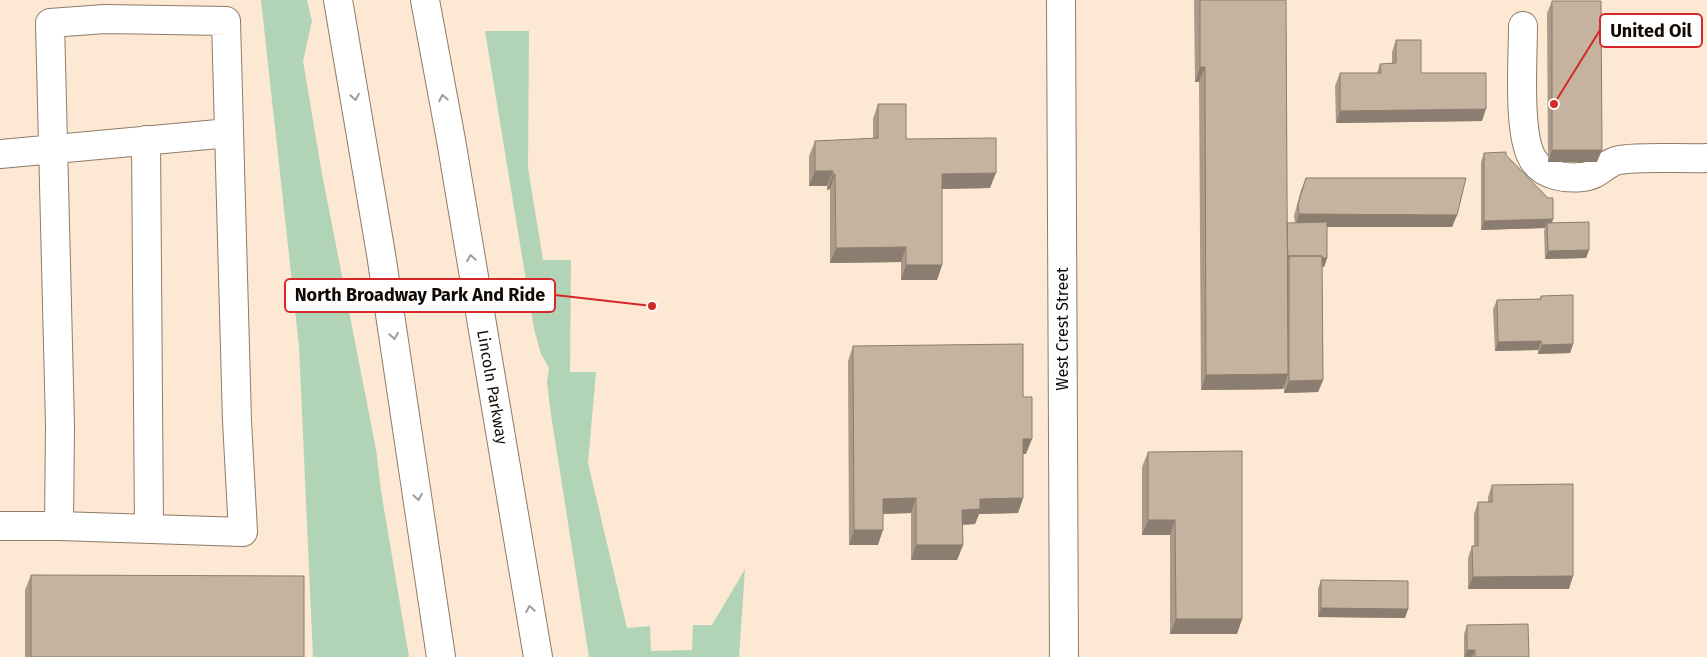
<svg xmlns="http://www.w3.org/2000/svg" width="1707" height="657" font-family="'Fira Sans',sans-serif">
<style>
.green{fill:#b1d4b6}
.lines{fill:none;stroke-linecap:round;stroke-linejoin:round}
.minor-casing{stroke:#8e7b69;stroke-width:30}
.highway-casing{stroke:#8e7b69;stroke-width:30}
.minor{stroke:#fff;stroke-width:28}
.highway{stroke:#fff;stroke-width:28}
.wall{fill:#aa9a89}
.shaded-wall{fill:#8b7d6f}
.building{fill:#c6b39f;stroke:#8b7d6f}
.oneway{stroke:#a09d9b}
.labels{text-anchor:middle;stroke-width:4.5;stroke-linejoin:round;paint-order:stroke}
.street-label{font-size:16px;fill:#110a04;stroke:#fff}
.leader{fill:none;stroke:#d62828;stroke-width:2}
.callout-dot{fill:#d62828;stroke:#fff;stroke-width:2}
.callout{fill:#fff;stroke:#d62828;stroke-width:2}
.callout-label{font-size:18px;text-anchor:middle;font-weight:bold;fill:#110a04}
</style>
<rect width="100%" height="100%" fill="#fce8d3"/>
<path class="green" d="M261 0H307L312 21 303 61 322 174 376 449 381 491 409 657H313L299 346Z
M485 31H529L528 168 543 260H571L570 372H596L588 463 627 628 650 626 651 651 692 650 693 625H712L745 569 739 657H589L550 408 547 382 549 368 541 354 534 329Z"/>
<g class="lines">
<g class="minor-casing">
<path id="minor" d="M1061 0 1064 657
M105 19 226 21 237 421 243 532 59 526 60 425 50 23Z
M1523 26C1523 58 1517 138 1534 161 1544 176 1566 179 1582 177 1599 176 1606 162 1619 160 1643 156 1681 159 1707 158
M146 140 149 529
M0 154 229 133
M0 526H59"/>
</g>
<g class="highway-casing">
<path id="highway" d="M338 0 381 254 441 657
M425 0 451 140 538 657"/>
</g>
<use href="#minor" class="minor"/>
<use href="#highway" class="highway"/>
</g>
<path class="wall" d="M1194 0H1286L1287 223H1295L1294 216 1301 190 1306 178 1457 215 1452 227H1327V258L1324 267H1322L1323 380 1318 392 1284 393V384L1283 389 1201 390 1199 82H1195Z
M1552 1 1597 162H1548L1547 13Z
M1396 40 1421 73 1482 121 1336 123 1335 86 1340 73H1377L1380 64H1392V52Z
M878 104 906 139 990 188 942 189V265L937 280H901V262L830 263V189L827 190V186H809V156L815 141 873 139V119Z
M1484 153 1506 155 1553 219 1552 223 1589 250 1586 258 1545 259 1544 231 1545 228 1481 230V162Z
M1541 296 1573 344 1570 353 1538 354V350L1495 351 1493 309 1497 300 1540 299Z
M853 346 1023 397 1026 454H1023V498L1018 513 979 514 975 524 962 525 963 545 957 560H911V513L883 514 878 545H849L848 361Z
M1148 452 1242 619 1237 634H1170V535H1142V467Z
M1492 485 1569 589H1468V558L1472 546H1474V514L1478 502H1488V497Z
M31 575 304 657H25V590Z
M1321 580 1408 609 1405 618 1318 617V589Z
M1467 625 1529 657H1464V634Z"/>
<path class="shaded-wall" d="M1200 67H1205L1199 82H1195Z
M1486 109 1482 121 1336 123 1340 111Z
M1552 150H1602L1597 162H1548Z
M815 171H833L827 186H809Z
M996 173 990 188 936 189 942 174Z
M835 174 830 189 827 190 833 175Z
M1299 214 1457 215 1452 227H1295Z
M1553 219 1550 228 1547 223 1545 228 1481 230 1484 221Z
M906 247 901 262 830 263 836 248Z
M1589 250 1586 258 1545 259 1548 251Z
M1327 258 1324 267H1289V259Z
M906 265H942L937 280H901Z
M1541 341 1538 350 1495 351 1498 342Z
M1573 344 1570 353 1538 354 1542 345Z
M1288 374 1283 389 1201 390 1206 375Z
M1323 380 1318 392 1284 393 1289 381Z
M1023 439H1032L1026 454H1018Z
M916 498 911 513 878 514 883 499Z
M1023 498 1018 513 979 514 975 524 957 525 962 510 980 499Z
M1148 520H1175L1170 535H1142Z
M854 530H883L878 545H849Z
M916 545H963L957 560H911Z
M1573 576 1569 589H1468L1473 577Z
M1321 608 1408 609 1405 618 1318 617Z
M1176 619H1242L1237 634H1170Z
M1467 650H1475L1472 657H1465Z"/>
<path class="building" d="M1200 0H1286L1288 374 1206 375 1205 67H1200Z
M1552 1H1601L1602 150H1552Z
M1396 40H1421V73H1486V109L1340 111V73H1381L1380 64 1396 63Z
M878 104H906V139L996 138V173L942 174V265H906V247L836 248 835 174 833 175V171H815V141L878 138Z
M1506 152V155L1548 198H1553V219L1484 221V153Z
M1306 178H1466L1457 215 1299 214 1298 204Z
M1327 222V258H1322V256H1289L1288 259 1287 223Z
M1589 222V250L1548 251 1547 223Z
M1289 256H1322L1323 380 1289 381Z
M1573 295V344L1542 345 1541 341 1498 342 1497 300 1541 299V296Z
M1023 344V397H1032V439H1023V498L980 499V509L962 510 963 545H916V498L883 499V530H854L853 346Z
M1242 451V619H1176L1175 520H1148V452Z
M1573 484V576L1473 577 1472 546H1478V502H1492V485Z
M31 575 304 576V657H31Z
M1321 580 1408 581V609L1321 608Z
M1528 624 1529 657H1475V650H1467V625Z"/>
<defs><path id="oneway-chevron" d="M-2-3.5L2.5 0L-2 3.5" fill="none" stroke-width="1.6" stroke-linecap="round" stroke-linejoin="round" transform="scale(1.25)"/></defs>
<g class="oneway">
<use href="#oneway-chevron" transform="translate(355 97) rotate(80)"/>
<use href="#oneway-chevron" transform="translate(443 98) rotate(-101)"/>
<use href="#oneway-chevron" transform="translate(471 258) rotate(-100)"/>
<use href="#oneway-chevron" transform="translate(394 336) rotate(81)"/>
<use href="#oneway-chevron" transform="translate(418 497) rotate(81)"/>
<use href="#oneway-chevron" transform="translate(530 609) rotate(-99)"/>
</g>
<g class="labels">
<g class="street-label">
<text transform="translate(1062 329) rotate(-90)" y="6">West Crest Street</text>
<text transform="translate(493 387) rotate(80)" y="6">Lincoln Parkway</text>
</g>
</g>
<path class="leader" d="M1554 104L1600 30M652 306L555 295"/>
<g class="callout-dot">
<circle cx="1554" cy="104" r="5"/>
<circle cx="652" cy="306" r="5"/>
</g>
<g class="callout">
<rect x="1600" y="14" width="102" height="33" rx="5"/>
<rect x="285" y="279" width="270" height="33" rx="5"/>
</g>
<g class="callout-label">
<text x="1651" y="37">United Oil</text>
<text x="420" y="301">North Broadway Park And Ride</text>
</g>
</svg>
